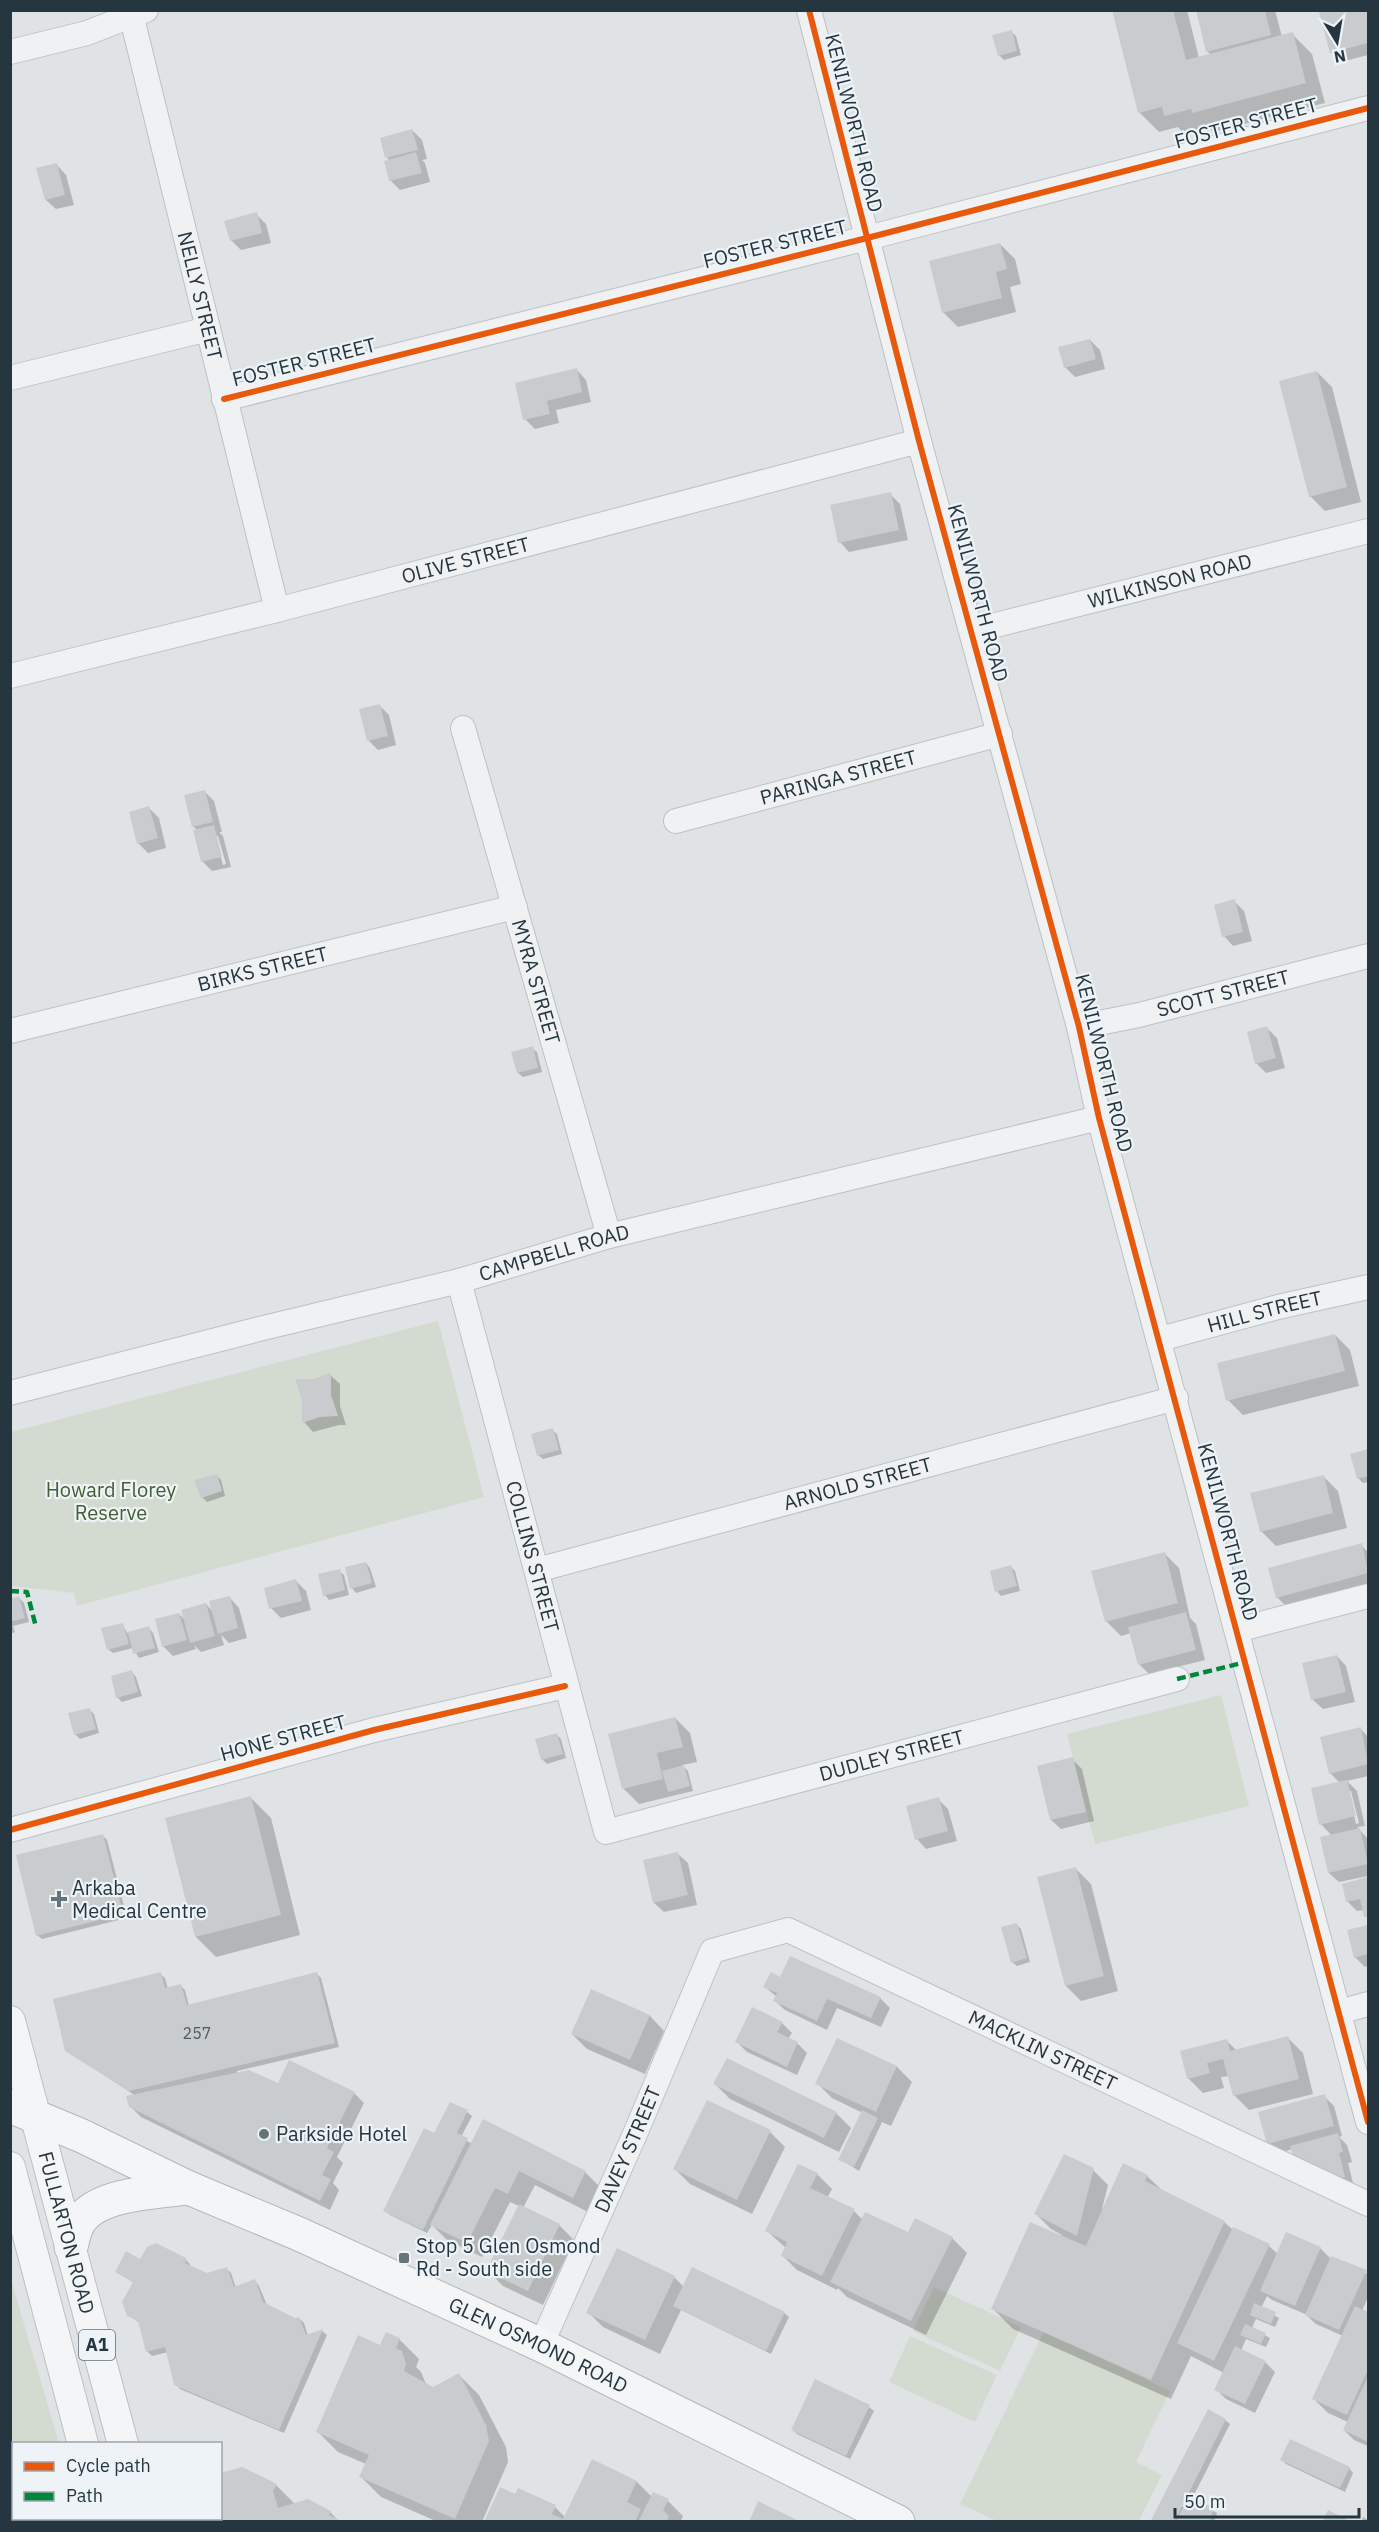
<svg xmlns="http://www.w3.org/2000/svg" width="1379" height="2532" font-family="'IBM Plex Sans',sans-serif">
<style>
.green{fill:#d3dad0}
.shadow{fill:#0003;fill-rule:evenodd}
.building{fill:#c8ccce}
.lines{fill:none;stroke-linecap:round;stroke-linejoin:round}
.minor-casing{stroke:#bec1c3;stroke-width:26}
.major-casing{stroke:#bcc1c3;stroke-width:32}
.highway-casing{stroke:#b2b7ba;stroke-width:35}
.minor{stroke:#eff1f2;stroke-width:24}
.major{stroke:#f4f5f6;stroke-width:30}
.highway{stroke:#f4f5f6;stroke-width:33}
.quiet{stroke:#00873e;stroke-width:4.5;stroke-dasharray:9 4.5;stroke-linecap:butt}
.cycleway-casing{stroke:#edf3f6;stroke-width:10}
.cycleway{stroke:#e8590c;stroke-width:6}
.poi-dot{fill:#66737a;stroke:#edf3f6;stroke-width:2}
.labels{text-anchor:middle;stroke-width:4.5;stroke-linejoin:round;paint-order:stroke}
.number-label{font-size:16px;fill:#4e5c64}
.shield{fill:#edf3f6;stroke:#616f77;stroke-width:1.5}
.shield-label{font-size:18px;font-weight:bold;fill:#253640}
.street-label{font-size:20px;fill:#253640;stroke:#edf3f6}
.park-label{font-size:20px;fill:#455d32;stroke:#edf3f6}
.poi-label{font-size:20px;fill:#253640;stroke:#edf3f6;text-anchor:start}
</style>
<rect width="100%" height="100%" fill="#e0e3e5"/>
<path class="green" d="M438 1321 484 1497 77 1606 74 1593 11 1586V1432Z
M1221 1695 1249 1806 1095 1844 1067 1734Z
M11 2280 59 2443 14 2444V2518H80L81 2521H11Z
M934 2287 1021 2327 1000 2371 913 2331Z
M1044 2331 1170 2391 1136 2462 1162 2475 1139 2521H997L960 2504Z
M910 2336 997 2375 975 2422 889 2382Z"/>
<path class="shadow" d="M1113 10H1187L1199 58 1211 55 1207 51 1197 10H1275L1282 37 1292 34 1312 54 1325 103 1213 132 1210 129 1185 135 1178 127 1159 132 1139 112Z
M1329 10H1368V55L1341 62 1331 52Z
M1011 32 1016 36 1021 55 1004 60 999 55Z
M412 130 422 140 427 159 422 160 425 163 430 182 400 190 390 180V161L387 158Z
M57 165 66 175 74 205 56 209 46 200Z
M256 214 266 224 271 243 241 250 231 240Z
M1000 244 1015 259 1021 284 1010 287 1016 312 958 327 943 312Z
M1090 340 1100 350 1105 369 1075 377 1065 367Z
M577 370 586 380 591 402 556 410 559 423 535 429 525 419Z
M1317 372 1332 387 1361 502 1325 511 1310 496Z
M890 494 900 504 908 540 849 552 840 542Z
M379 705 389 715 396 745 378 750 368 740Z
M204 791 214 801 222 832H219L223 836 231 867 212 871 203 862 197 830 193 826ZM215 836H218L226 864 223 865Z
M149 808 159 818 166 848 148 853 138 843Z
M1234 901 1244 911 1252 941 1233 946 1224 936Z
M1267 1028 1277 1038 1285 1068 1266 1073 1256 1063Z
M532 1048 537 1052 542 1072 523 1077 518 1073 513 1053Z
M1335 1335 1350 1350 1359 1386 1243 1415 1228 1400Z
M330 1375 340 1384V1406L346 1425H339L313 1432 304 1422Z
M552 1430 557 1434 562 1454 543 1459 538 1455Z
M1368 1451V1482L1363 1483 1358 1478 1352 1455Z
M217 1476 221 1480 225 1496 207 1502 202 1497Z
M1323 1476 1338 1491 1347 1528 1276 1546 1261 1531Z
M1361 1545 1368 1552V1591L1292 1612 1277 1597Z
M1164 1553 1179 1568 1190 1618 1196 1624 1205 1660 1149 1674 1139 1664 1131 1633 1121 1636 1106 1621Z
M366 1563 370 1568 376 1587 356 1593 352 1588Z
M1011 1567 1015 1571 1020 1591 1001 1596 997 1591Z
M339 1571 344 1575 349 1595 329 1600 325 1595Z
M296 1581 306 1591 311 1610 281 1618 271 1608Z
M19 1598 24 1603 29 1622 13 1626 15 1632 10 1634V1600Z
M230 1598 239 1608 247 1638 229 1643 221 1635 224 1645 201 1652 194 1645 196 1649 173 1656 163 1646 179 1614 186 1621 206 1604 214 1613Z
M122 1624 128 1634 149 1628 153 1633 159 1652 139 1658 133 1648 113 1653 108 1649Z
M1337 1656 1346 1666 1355 1702 1323 1709 1313 1700Z
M132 1672 136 1677 142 1696 122 1702 117 1697Z
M89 1709 94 1714 99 1733 80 1739 75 1734Z
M675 1718 690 1733 697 1762 682 1765 688 1771 693 1791 639 1804 624 1789 610 1735Z
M1361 1729 1368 1737V1776L1347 1781 1357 1791 1365 1826 1357 1827 1368 1839V1876L1339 1882 1329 1873 1332 1836 1321 1824 1340 1783 1330 1773ZM1348 1791H1351L1359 1823 1356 1824Z
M556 1734 561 1739 566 1758 547 1764 542 1759Z
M1072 1759 1082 1769 1094 1821 1061 1829 1051 1820Z
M251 1798 271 1818 300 1935 216 1957 196 1937Z
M938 1799 948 1809 957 1841 926 1849 917 1839Z
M103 1836 107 1840 127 1918 42 1939 37 1935Z
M678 1854 688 1863 697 1905 664 1912 654 1903Z
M1076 1869 1091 1884 1118 1991 1081 2001 1066 1986Z
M1368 1879V1920L1364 1910 1357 1911 1347 1901 1344 1885Z
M1017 1925 1021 1929 1030 1962 1017 1966 1012 1962Z
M1368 1927V1966L1365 1967 1355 1957 1349 1931Z
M160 1974 165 1978 168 1989 181 1986 185 1990 189 2006 317 1974 321 1978 339 2047 237 2071V2074L279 2085 354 2093 364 2103 337 2157 343 2163 333 2183 339 2190 330 2210 141 2117 130 2106 136 2096 67 2051Z
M781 1979 880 1998 890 2008 881 2027 837 2008 827 2030 785 2010 775 2001 777 1997 765 1987Z
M592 1991 650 2016 664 2031 645 2074 587 2049 572 2034Z
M782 2023 792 2033 788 2039 798 2044 807 2053 797 2075 747 2052 737 2042Z
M1288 2038 1303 2053 1313 2094 1249 2110 1234 2095 1229 2076 1221 2077 1224 2088 1203 2093 1188 2078 1227 2041 1237 2051Z
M838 2040 897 2067 912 2082 891 2126 882 2122 859 2171 840 2159 863 2113 832 2098 817 2083Z
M715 2084 836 2113 851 2128 839 2152 730 2099Z
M1324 2096 1334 2106 1342 2136 1339 2137 1347 2145 1352 2162 1348 2163 1354 2187 1293 2149 1278 2153 1268 2143Z
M467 2112 472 2116 461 2137 472 2144 585 2172 600 2187 588 2212 535 2185 523 2208 559 2225 574 2240 543 2305 503 2286 488 2271 519 2206 510 2202 482 2257 447 2240 432 2225 427 2233 390 2215 385 2210 435 2135Z
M770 2132 785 2147 752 2214 690 2184 675 2169Z
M1093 2170 1108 2185 1102 2209 1147 2176 1164 2192 1224 2222 1233 2230 1269 2246 1278 2254 1320 2248 1331 2259 1368 2274V2297L1362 2311 1368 2314V2446L1354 2440 1344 2430 1348 2422 1328 2413 1313 2398 1343 2336 1316 2324 1305 2314 1272 2300 1267 2296 1261 2308 1279 2318 1275 2327 1256 2319 1252 2328 1270 2338 1266 2347 1246 2339 1241 2351 1265 2362 1275 2372 1255 2413 1226 2399 1216 2389 1224 2373 1191 2356 1171 2399 1013 2329 993 2309 1062 2235 1051 2229 1036 2214Z
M817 2174 832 2189 827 2198 854 2211 863 2220 908 2234 952 2238 967 2253 926 2335 847 2297 838 2288 837 2290 797 2270 782 2255 786 2248 767 2231Z
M185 2259 190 2264 189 2267 207 2275 226 2268 231 2273 236 2288 255 2281 259 2286 267 2305 294 2320 299 2318 304 2323 308 2336 322 2331 327 2335 284 2433 180 2389 176 2384 168 2352 152 2356 147 2351 140 2323 128 2315 134 2283 117 2272 141 2261Z
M674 2277 684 2287 784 2313 789 2317 771 2354 681 2310 660 2354 603 2327 588 2312Z
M399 2339 419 2359 416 2367 421 2372 426 2384 433 2388 459 2375 479 2395 506 2447 508 2462 482 2522H438L381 2497 361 2477 366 2464 338 2452 318 2432 381 2347Z
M869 2407 874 2411 850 2459 797 2434 792 2429Z
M1225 2420 1230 2424 1192 2499 1217 2513 1214 2522H1152Z
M1282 2460 1349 2468 1353 2473 1345 2492 1286 2464Z
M592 2461 637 2482 652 2497 668 2501 683 2516 680 2522H486L516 2496 555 2507 565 2517Z
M276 2485 295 2504 330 2512 340 2522H192L189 2518H220Z
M1363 2517 1368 2520V2522H1361Z"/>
<path class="building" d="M1112 10H1173L1186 60 1293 32 1306 83 1192 113 1191 109 1164 116 1162 107 1138 113Z
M1196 10H1265L1271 35 1206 52Z
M1323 10H1367L1368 43 1330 53 1319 12Z
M1012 30 1017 51 998 56 992 35Z
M412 129 418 150 385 158 380 138Z
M416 152 422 173 389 181 384 161Z
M57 163 65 195 45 200 36 168Z
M257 212 262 233 230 241 224 221Z
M1000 243 1007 269 996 272 1002 298 942 313 929 261Z
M1090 339 1096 359 1064 368 1058 347Z
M577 368 582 392 547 401 550 414 523 420 515 383Z
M1317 371 1347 487 1309 497 1279 381Z
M891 492 899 530 838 543 830 505Z
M380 704 388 736 367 741 359 709Z
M205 790 213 822 192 827 184 795Z
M149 806 158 838 137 844 129 812Z
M214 825 222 857 201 862 193 830Z
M1235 899 1243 932 1222 937 1214 905Z
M1267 1026 1276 1058 1255 1064 1247 1032Z
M533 1046 538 1068 517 1073 511 1052Z
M1335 1334 1345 1371 1226 1401 1217 1363Z
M331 1373V1395L338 1416 320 1417 302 1423V1400L295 1379H313Z
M553 1428 559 1450 537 1456 531 1434Z
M1368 1449V1476L1357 1479 1350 1454Z
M217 1474 222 1491 201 1498 194 1480Z
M1324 1475 1333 1513 1260 1532 1250 1493Z
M1362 1543 1368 1573 1276 1598 1268 1568Z
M1165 1552 1178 1603 1105 1622 1091 1571Z
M366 1562 372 1583 350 1589 345 1567Z
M1011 1565 1017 1586 995 1592 990 1571Z
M340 1569 345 1590 323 1596 318 1574Z
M296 1579 302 1601 269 1609 264 1588Z
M19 1596 25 1618 10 1622V1599Z
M230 1596 238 1628 218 1634 209 1601Z
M206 1603 215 1636 190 1643 181 1610Z
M1186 1612 1196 1650 1138 1665 1128 1627Z
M179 1613 187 1640 162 1647 155 1619Z
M123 1623 129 1644 107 1650 101 1628Z
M149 1626 155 1648 133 1654 128 1632Z
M1337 1655 1346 1692 1311 1700 1302 1663Z
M132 1670 138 1692 116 1698 111 1676Z
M90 1708 96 1729 74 1735 68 1713Z
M675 1717 683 1747 657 1753 663 1779 622 1789 608 1734Z
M1361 1727 1368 1764 1329 1774 1320 1737Z
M557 1733 563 1754 541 1760 535 1739Z
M1073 1757 1086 1812 1050 1820 1037 1766Z
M684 1765 690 1786 668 1792 662 1771Z
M1347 1780 1356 1816 1319 1825 1311 1788Z
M251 1796 281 1915 195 1937 165 1818Z
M939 1797 948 1831 915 1840 906 1806Z
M1360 1828 1368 1864 1328 1873 1320 1837Z
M103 1834 123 1914 36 1936 16 1855Z
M678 1852 688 1895 653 1903 643 1860Z
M1076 1867 1104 1976 1065 1986 1037 1877Z
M1368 1877V1916L1364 1917 1360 1899 1346 1902 1342 1884Z
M1017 1923 1027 1958 1011 1963 1001 1927Z
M1368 1925V1954L1354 1958 1347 1930Z
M790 1956 881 1997 871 2018 827 1999 817 2021 773 2001 777 1993 763 1987 771 1972 780 1977Z
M161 1972 165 1988 181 1984 187 2005 317 1972 335 2043 129 2091 65 2051 53 1999Z
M591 1989 650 2015 630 2060 571 2034Z
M752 2007 783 2022 777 2032 798 2042 787 2067 735 2042Z
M1288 2036 1299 2079 1233 2096 1223 2059 1207 2063 1210 2073 1187 2079 1180 2051 1227 2039 1230 2051Z
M837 2038 897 2066 876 2112 815 2084Z
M727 2058 837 2112 824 2138 713 2084Z
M289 2060 355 2092 327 2148 334 2152 322 2175 331 2179 320 2201 129 2107 126 2096 249 2070 278 2083Z
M1325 2094 1334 2126 1267 2144 1258 2112Z
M707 2100 771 2130 737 2200 673 2169Z
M450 2102 468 2110 457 2133 468 2138 423 2230 383 2211 424 2128 434 2133Z
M862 2110 878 2118 854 2167 838 2160Z
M483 2119 586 2171 573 2198 519 2171 508 2194 495 2188 467 2243 430 2225Z
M1338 2133 1343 2152 1339 2153 1345 2177 1328 2182 1296 2167 1290 2146Z
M1064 2154 1094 2168 1077 2236 1034 2214Z
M1123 2163 1148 2175 1145 2181 1225 2221 1151 2380 991 2309 1030 2222 1086 2246Z
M798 2164 818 2173 810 2188 855 2209 822 2276 781 2256 787 2242 765 2231Z
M519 2204 560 2224 528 2291 486 2271Z
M865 2212 908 2232 915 2218 953 2237 911 2321 830 2282Z
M1233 2227 1270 2244 1214 2361 1177 2343Z
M1286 2232 1321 2247 1295 2306 1260 2291Z
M156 2243 186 2258 185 2263 207 2273 227 2267 234 2287 255 2279 263 2302 295 2318 299 2317 306 2335 323 2329 279 2430 174 2385 165 2347 146 2352 138 2321 127 2316 122 2302 133 2282 115 2272 126 2251 140 2259 147 2247Z
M617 2248 675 2276 645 2340 586 2313Z
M1331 2256 1367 2270 1339 2330 1305 2315Z
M692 2267 785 2312 766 2351 673 2306Z
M1254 2303 1276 2312 1271 2324 1250 2315Z
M1355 2306 1368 2312V2370L1347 2415 1312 2399Z
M1245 2324 1266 2333 1261 2344 1240 2335Z
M386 2332 400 2338 396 2348 402 2351 406 2364 404 2371 433 2387 459 2373 486 2425 489 2441 455 2519 359 2477 369 2455 316 2432 358 2335 380 2345Z
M1235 2346 1266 2361 1245 2404 1214 2390Z
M1368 2376V2442L1343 2430Z
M815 2379 870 2405 846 2456 791 2430Z
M1208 2409 1226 2419 1174 2522H1150Z
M1290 2439 1350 2467 1340 2488 1280 2460Z
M592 2459 637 2481 627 2502 641 2509 635 2522H484L500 2487 515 2494 518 2488 556 2505 552 2514 563 2519Z
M242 2467 277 2484 273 2491 278 2508 308 2499 331 2511 329 2515 343 2522H201L195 2518H220V2473Z
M653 2492 669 2499 663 2510 669 2516 667 2522H638Z
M1188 2496 1214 2508 1209 2522H1176Z
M758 2501 801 2522H749Z
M1328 2510 1352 2522H1322Z"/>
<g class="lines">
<g class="minor-casing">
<g id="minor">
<path d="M809 10 919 441 1079 1027 1099 1118 1368 2122"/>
<path id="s1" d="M131 14 277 610"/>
<path d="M10 52 87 33 146 10"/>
<path d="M10 378 208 329"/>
<path d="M224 399 867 238 1368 108"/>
<path id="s2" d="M972 631 1368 531"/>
<path id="s3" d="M10 676 277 610 919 441"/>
<path id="s4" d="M463 728 609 1236"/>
<path id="s5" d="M676 821 1000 734"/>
<path id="s6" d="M1079 1027 1139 1015 1368 956"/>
<path id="s7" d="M10 1031 515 907"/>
<path id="s8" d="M459 1281 606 1832 1177 1679"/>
<path id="s9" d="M1160 1339 1278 1307 1368 1287"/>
<path id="s10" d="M10 1393 259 1329 459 1281 609 1236 1099 1118"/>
<path id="s11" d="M537 1570 1176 1398"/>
<path d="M1237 1630 1368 1596"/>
<path d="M10 1830 374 1730 565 1686"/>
<path d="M1339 2012 1368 2004"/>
<path id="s12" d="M541 2345 635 2134 712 1951 788 1930 1368 2204"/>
</g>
</g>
<g class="major-casing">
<g id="major">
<path id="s13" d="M10 2021 123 2444"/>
<path d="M10 2167 83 2444"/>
<path d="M102 2518 103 2522"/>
<path d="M141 2518 142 2522"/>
</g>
</g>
<g class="highway-casing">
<g id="highway">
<path id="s14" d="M10 2106 82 2136 189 2188 299 2234 541 2345 898 2522"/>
<path d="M71 2247C73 2239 75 2228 80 2221 98 2193 158 2192 189 2188"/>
</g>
</g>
<use href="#minor" class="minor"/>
<use href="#major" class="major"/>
<use href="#highway" class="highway"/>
<path class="quiet" d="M10 1591 27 1592 36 1627
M1177 1679 1246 1662"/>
<g class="cycleway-casing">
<path id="cycleway" d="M809 10 919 441 1079 1027 1099 1118 1368 2122
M224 399 867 238 1368 108
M10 1830 374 1730 565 1686"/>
</g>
<use href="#cycleway" class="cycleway"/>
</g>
<g class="poi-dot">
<path d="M56 1890h6v6h6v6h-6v6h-6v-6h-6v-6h6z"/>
<circle cx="264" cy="2134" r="6"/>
<rect x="398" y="2252" width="12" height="12" rx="3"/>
</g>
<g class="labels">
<g class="number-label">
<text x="197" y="2039">257</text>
</g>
<rect class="shield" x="79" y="2330" width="36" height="30" rx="4.5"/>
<g class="shield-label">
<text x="97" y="2351">A1</text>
</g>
<g class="street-label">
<text transform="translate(854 123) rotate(76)" y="7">KENILWORTH ROAD</text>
<text transform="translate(1246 123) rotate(-15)" y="7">FOSTER STREET</text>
<text transform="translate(775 244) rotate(-14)" y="7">FOSTER STREET</text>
<text dy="7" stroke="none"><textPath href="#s1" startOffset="290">NELLY STREET</textPath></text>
<text transform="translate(304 362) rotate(-14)" y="7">FOSTER STREET</text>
<text dy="7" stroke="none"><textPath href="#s3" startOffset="470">OLIVE STREET</textPath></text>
<text dy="7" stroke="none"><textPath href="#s2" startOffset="204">WILKINSON ROAD</textPath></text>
<text transform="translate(978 593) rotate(75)" y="7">KENILWORTH ROAD</text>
<text dy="7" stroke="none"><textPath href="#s5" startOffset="168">PARINGA STREET</textPath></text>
<text dy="7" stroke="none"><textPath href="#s7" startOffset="260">BIRKS STREET</textPath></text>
<text dy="7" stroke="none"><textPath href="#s4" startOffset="264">MYRA STREET</textPath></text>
<text dy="7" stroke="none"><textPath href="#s6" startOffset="148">SCOTT STREET</textPath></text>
<text transform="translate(1104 1063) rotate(76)" y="7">KENILWORTH ROAD</text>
<text dy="7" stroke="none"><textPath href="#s10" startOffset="562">CAMPBELL ROAD</textPath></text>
<text dy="7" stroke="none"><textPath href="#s9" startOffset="108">HILL STREET</textPath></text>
<text dy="7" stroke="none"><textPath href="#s11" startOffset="332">ARNOLD STREET</textPath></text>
<text transform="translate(1228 1532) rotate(75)" y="7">KENILWORTH ROAD</text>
<text dy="7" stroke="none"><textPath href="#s8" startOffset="285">COLLINS STREET</textPath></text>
<text transform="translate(283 1738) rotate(-15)" y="7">HONE STREET</text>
<text dy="7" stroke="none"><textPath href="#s8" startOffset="866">DUDLEY STREET</textPath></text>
<text dy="7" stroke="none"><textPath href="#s12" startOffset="790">MACKLIN STREET</textPath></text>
<text dy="7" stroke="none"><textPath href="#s12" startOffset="214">DAVEY STREET</textPath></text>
<text dy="7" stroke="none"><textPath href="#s13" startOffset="219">FULLARTON ROAD</textPath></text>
<text dy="7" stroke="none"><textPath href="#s14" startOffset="580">GLEN OSMOND ROAD</textPath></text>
</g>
<g class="park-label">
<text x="111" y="1497">Howard Florey<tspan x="111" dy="23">Reserve</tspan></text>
</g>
<g class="poi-label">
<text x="72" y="1895">Arkaba<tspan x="72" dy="23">Medical Centre</tspan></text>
<text x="276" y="2141">Parkside Hotel</text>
<text x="416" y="2253">Stop 5 Glen Osmond<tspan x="416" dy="23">Rd - South side</tspan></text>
</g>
</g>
<rect width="1379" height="2532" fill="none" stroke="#253640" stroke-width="24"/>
<rect x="12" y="2442" width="210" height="78" fill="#edf3f6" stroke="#9da7ad" stroke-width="1.5"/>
<rect x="24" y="2462" width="30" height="9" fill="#e8590c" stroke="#9da7ad" stroke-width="1.5"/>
<text x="66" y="2472" font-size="18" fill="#253640">Cycle path</text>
<rect x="24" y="2492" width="30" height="9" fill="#00873e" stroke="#9da7ad" stroke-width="1.5"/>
<text x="66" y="2502" font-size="18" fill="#253640">Path</text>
<g transform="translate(1337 42) rotate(169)" stroke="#edf3f6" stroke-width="4.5" paint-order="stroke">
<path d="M0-4.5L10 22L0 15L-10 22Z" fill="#253640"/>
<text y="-9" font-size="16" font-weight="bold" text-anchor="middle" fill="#253640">N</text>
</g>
<path d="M1175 2508v9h184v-9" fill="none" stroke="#253640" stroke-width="3"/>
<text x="1184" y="2508" font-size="18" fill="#253640" stroke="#edf3f6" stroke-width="4.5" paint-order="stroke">50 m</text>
</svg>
